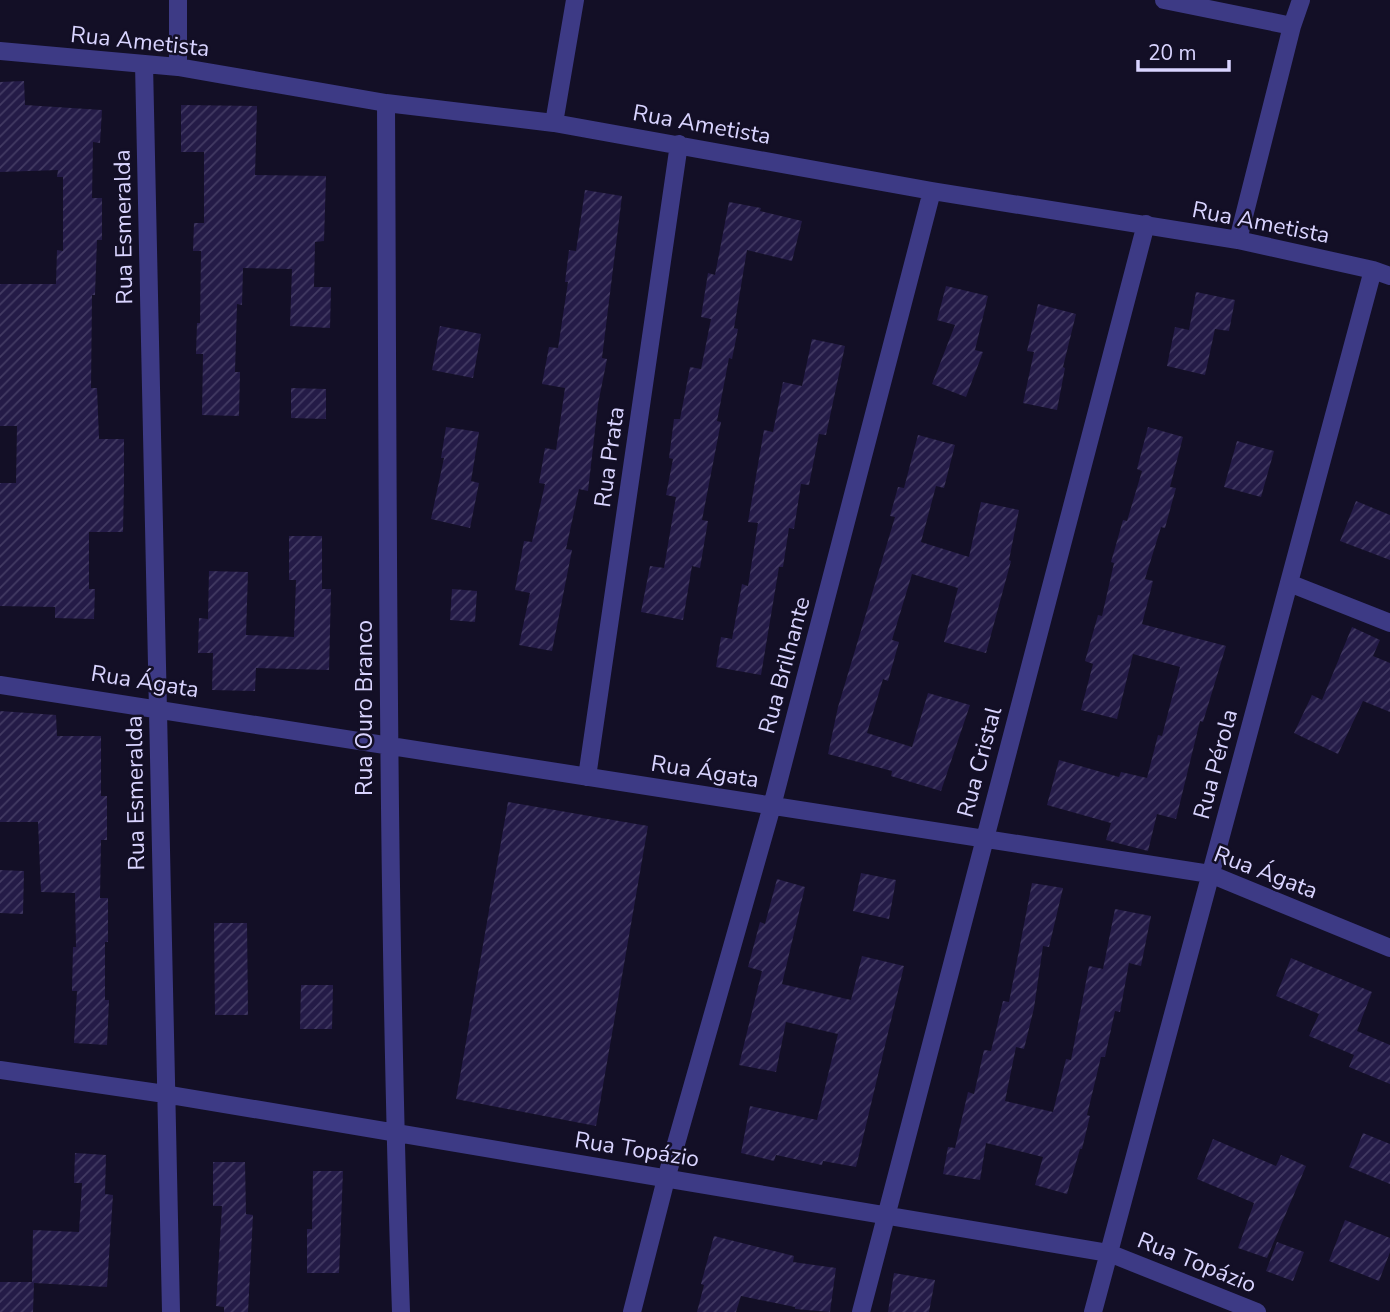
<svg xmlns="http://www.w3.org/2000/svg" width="1390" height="1312" font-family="'Nunito Sans',sans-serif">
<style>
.building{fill:url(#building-hatch)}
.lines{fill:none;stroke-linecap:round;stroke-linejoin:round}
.street{stroke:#3d3a85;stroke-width:18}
.labels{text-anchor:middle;stroke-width:5;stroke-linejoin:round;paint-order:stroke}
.street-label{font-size:23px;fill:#d9d4ff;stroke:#130f26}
</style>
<defs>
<pattern id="building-hatch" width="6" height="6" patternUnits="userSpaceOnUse" patternTransform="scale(1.75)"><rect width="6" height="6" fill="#241b47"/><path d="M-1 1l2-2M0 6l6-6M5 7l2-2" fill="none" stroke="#433b63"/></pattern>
</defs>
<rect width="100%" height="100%" fill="#130f26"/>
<path class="building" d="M24 81 25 105 102 110 100 143 93 142 92 198H102V240H97L95 295H92L91 388H97L99 439H124V484L123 532H89V589H95L94 619 55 618V607L0 606V483H16L17 426H0V284H56L57 250 63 251V177H57L58 170 0 172V82Z
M181 105 257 106 255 175 326 176 324 241 315 242 314 287H331L330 328 290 326 292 269 243 268 242 305 237 304 235 372H240L239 416 202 415 203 354H196L197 323H200L201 251H193L194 223H204V152H181Z
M585 190 622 196 602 358 607 359 598 404 588 491 579 489 566 549 572 550 552 651 519 645 530 593 515 590 524 541 532 542 545 484 539 483 545 448 556 450 565 388 542 384 549 347 558 348 568 282H565L569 250 576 251Z
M729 202 761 208 760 211 802 221 792 261 747 250 734 328 738 329 732 359 729 358 717 421 721 422 702 520 708 521 700 568 692 566 683 620 641 612 650 566 664 568 676 497 666 495 673 459 669 458 674 419H680L690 367 701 369 711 319 701 317 708 273 715 275Z
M946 286 988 296 975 350 983 352 966 397 932 384 955 325 937 320Z
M1196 292 1235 300 1229 331 1215 329 1205 375 1167 366 1175 327 1189 330Z
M1038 304 1076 314 1063 367 1065 368 1057 410 1023 403 1034 352 1027 351Z
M440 326 481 334 473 378 432 370Z
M812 339 845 346 826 435 819 434 809 485 801 484 794 529 789 528 783 567H779L761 675 716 667 721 637 732 639 742 584 748 586 758 523 748 522 764 430 773 432 783 382 802 386Z
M291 388 326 389V419L291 418Z
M446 427 479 432 471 481 479 483 470 528 431 519 444 458H441Z
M1148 427 1183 437 1170 487 1176 488 1165 528 1161 527 1145 579 1153 581 1142 624 1226 646 1203 722 1200 721 1176 819 1157 814 1148 851 1106 840 1111 823 1047 805 1059 760 1119 777 1121 772 1147 778 1158 735 1162 736 1180 667 1133 654 1117 719 1081 710 1093 664 1085 661 1098 615 1102 616 1114 563 1111 562 1123 520 1127 521 1142 471 1137 469Z
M918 435 955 445 944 488 936 486 921 542 969 557 981 502 1019 510 1009 560 1011 561 986 653 944 642 958 588 912 574 892 640 899 642 888 681 883 679 867 733 912 747 928 693 970 705 941 791 891 776 892 771 828 754 838 707 895 517 890 516 898 487 904 488Z
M1237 441 1274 451 1261 497 1224 487Z
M1356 501 1390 515V560L1340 541Z
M289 536H322V589H331L329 670 256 668 255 691 212 690 213 653H198L199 618 208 619 209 571 248 572 246 635 294 637 296 580H289Z
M452 589 477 591 475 622 450 620Z
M1352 627 1380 640 1373 656 1390 663V712L1363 701 1338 754 1294 733 1312 695 1322 700Z
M0 711 56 715 57 736H101V796H107V840H101L100 898H108V942H105V1000H109L107 1045 74 1043 77 991H72L73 947H76L75 893 41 892 38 822H0Z
M508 802 648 826 596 1126 456 1099Z
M0 870 24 871 23 914 0 913Z
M861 873 896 880 889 919 853 911Z
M777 879 805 887 782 984 851 1000 862 956 904 966 856 1167 823 1161 822 1165 776 1155 774 1161 741 1153 750 1106 817 1120 838 1034 786 1022 776 1072 739 1065 762 971 748 967 760 922 765 924Z
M1032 883 1063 888 1049 947 1043 946 1034 1008 1024 1049 1016 1047 1005 1101 1053 1112 1066 1059 1071 1060 1089 966 1103 969 1115 909 1151 916 1141 966 1129 963 1120 1012 1115 1011 1105 1057H1101L1087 1115 1090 1116 1082 1149H1080L1067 1194 1035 1185 1043 1157 986 1143 980 1180 943 1174 948 1147 955 1148 968 1092 974 1094 984 1050 991 1051 1003 1001 1009 1002Z
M214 923H247L248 1015H215Z
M1291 958 1372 992 1357 1031 1390 1045V1084L1349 1067 1354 1055 1309 1036 1319 1014 1276 996Z
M301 985H333L332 1029H300Z
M1363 1133 1390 1144V1184L1349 1167Z
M1213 1139 1276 1166 1281 1155 1306 1166 1267 1258 1238 1248 1254 1203 1197 1179Z
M75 1153 106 1155 105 1194 113 1195 107 1287 34 1283 33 1312H0V1282H32L33 1230 79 1232 82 1183H74Z
M213 1162H245L246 1214 253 1215 248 1312H224V1307L216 1306 222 1206H213Z
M313 1171H343L339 1273H307V1229H312Z
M1345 1220 1390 1238V1252L1379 1281 1329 1261Z
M714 1236 794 1256 793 1262 836 1268 830 1312 795 1309V1307L741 1296 736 1312H697L704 1285 701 1284Z
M1277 1242 1304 1252 1293 1281 1266 1271Z
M894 1273 935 1280 929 1312H888Z"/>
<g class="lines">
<path class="street" d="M178 0V67
M1164 0 1292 26
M0 51 178 67 386 103 554 123 932 191 1238 240 1373 270 1390 276
M144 64 171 1312
M386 103C388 506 387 909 401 1312
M554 123 575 0
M1238 240 1292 26 1301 0
M1289 583 1390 623
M0 685 1210 874 1390 948
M587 777 679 144
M0 1070 165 1094 1109 1253 1257 1312
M632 1312 666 1179 772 806 932 191
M861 1312 1146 224
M1093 1312 1373 270"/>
</g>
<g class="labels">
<g class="street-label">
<text transform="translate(140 41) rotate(6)" y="8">Rua Ametista</text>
<text transform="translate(702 124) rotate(10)" y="8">Rua Ametista</text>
<text transform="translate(1261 222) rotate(11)" y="8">Rua Ametista</text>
<text transform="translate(123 227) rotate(-91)" y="8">Rua Esmeralda</text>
<text transform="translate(609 457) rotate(-82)" y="8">Rua Prata</text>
<text transform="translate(784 665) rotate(-75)" y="8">Rua Brilhante</text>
<text transform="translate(145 681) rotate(9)" y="8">Rua Ágata</text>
<text transform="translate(364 708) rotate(-90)" y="8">Rua Ouro Branco</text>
<text transform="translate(979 762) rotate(-75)" y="8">Rua Cristal</text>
<text transform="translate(1215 764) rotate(-75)" y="8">Rua Pérola</text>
<text transform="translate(705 771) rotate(9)" y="8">Rua Ágata</text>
<text transform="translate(135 793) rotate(-91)" y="8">Rua Esmeralda</text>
<text transform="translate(1266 872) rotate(21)" y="8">Rua Ágata</text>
<text transform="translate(637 1149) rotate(9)" y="8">Rua Topázio</text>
<text transform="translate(1197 1262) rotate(22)" y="8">Rua Topázio</text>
</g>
</g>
<path d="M1138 60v10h91v-10" fill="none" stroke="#d9d4ff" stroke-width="3.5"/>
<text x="1148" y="60" font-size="21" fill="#d9d4ff" stroke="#130f26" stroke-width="5" paint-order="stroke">20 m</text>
</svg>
